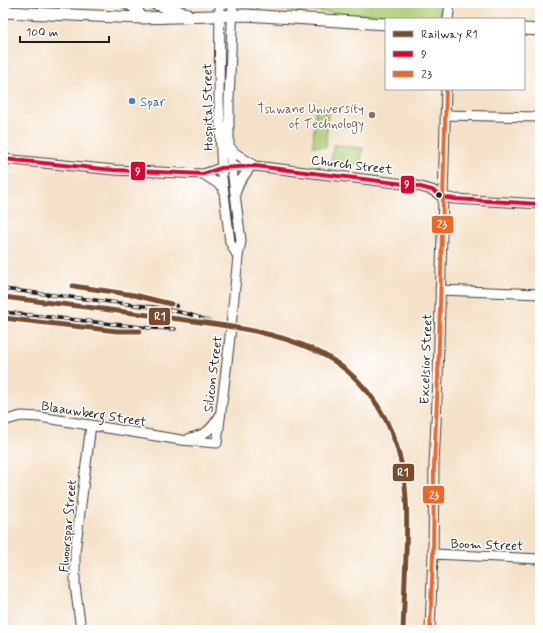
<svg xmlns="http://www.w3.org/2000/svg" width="543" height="633" font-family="Mynerve,sans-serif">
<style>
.green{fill:#abcd75;stroke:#647448}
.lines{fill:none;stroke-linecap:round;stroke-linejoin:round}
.minor-casing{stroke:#3c3a36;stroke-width:11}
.major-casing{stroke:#3c3a36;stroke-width:13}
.minor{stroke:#fff;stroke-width:9}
.major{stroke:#fff;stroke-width:11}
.rail-casing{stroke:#1c1c1c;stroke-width:3.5}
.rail{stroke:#fff;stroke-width:2;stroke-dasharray:6;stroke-linecap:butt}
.bus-1-casing{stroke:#fff;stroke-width:7}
.bus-2-casing{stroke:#fff;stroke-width:7}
.bus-1{stroke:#e4002b;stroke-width:4}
.bus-2{stroke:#f26522;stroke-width:4}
.rail-1-casing{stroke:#fff;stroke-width:8}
.rail-1{stroke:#7a4b2a;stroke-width:5}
.shop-dot{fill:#3f7fe0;stroke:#fff;stroke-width:1.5}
.education-dot{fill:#8d6e63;stroke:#fff;stroke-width:1.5}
.bus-dot{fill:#1c1c1c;stroke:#fff;stroke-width:1.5}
.labels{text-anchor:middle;stroke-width:3;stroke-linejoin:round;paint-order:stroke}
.shop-label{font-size:13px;fill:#366cbe;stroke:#fff;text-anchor:start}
.street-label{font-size:13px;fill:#1c1c1c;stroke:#fff}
.education-label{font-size:13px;fill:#785e54;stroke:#fff;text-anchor:end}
.line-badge{stroke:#fff;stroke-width:1.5}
.badge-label{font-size:11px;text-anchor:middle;font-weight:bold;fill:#fff}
</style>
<rect width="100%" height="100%" fill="#fff"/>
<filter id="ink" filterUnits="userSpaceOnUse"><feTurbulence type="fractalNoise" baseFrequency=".025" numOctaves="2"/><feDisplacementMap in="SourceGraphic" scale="8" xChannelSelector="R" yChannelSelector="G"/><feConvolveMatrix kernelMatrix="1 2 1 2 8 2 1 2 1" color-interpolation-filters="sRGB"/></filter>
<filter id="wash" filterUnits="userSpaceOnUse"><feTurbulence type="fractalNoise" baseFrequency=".012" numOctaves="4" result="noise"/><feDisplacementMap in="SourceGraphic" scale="16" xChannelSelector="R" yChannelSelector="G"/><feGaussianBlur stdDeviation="0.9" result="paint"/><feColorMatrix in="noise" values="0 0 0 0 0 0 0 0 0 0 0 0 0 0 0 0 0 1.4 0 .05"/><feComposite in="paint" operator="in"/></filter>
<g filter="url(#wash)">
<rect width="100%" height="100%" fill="#f4e1c7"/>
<path class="green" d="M240 3H441V19L240 7Z
M315 111 328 112 326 147 313 146Z
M334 145 363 148 360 165 331 161Z"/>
</g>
<g filter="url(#ink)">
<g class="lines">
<g class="minor-casing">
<path id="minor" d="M220 3 219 101 222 177 230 242 238 257
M448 19 450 3
M445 115 540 117
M229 146 235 153 255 166
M3 159 114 170 203 174 221 168 255 166 413 185 432 190 443 197 454 199 540 204
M203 174 223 187
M235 194 239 183 251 166
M440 290 540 294
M3 421 21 416 40 417 181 440 217 443 229 346 238 257 241 241 229 146V100L233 3
M190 438C205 435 211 430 219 417
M433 554 540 559
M81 630 75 585V552L91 425
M430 630 433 554 434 465 438 378 446 89"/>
</g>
<g class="major-casing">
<path id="major" d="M126 3C135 6 137 9 141 18
M153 3 187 14
M3 12 141 18 245 15 386 24
M524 29 540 30"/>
</g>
<use href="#minor" class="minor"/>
<use href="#major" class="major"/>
<g class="rail-casing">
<path id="rail" d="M73 286C108 291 143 294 177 306
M3 289 161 308 188 314 222 325
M3 312 150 328 175 329
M3 318 89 328 134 331"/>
</g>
<use href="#rail" class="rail"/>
<g class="bus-1-casing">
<path id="bus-1" d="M3 159 114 170 203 174 221 168 255 166 413 185 432 190 443 197 454 199 540 204"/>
</g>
<g class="bus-2-casing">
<path id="bus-2" d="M430 630 433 554 434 465 438 378 446 89"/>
</g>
<use href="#bus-1" class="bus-1"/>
<use href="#bus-2" class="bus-2"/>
<g class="rail-1-casing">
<path id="rail-1" d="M73 286 134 295 171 304
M3 297C59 304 115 310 170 318 222 325 290 332 334 361 369 384 392 422 401 462 408 492 407 523 406 554 405 579 404 605 403 630
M3 318 117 331H140"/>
</g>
<use href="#rail-1" class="rail-1"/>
</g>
</g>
<circle class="shop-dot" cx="132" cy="101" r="4"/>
<circle class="education-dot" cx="372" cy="115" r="4"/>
<circle class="bus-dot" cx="439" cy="195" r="3.5"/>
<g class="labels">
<g class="shop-label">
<text x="140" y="106">Spar</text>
</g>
<g class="street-label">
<text transform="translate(207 107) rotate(-91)" y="5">Hospital Street</text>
<text transform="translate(352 164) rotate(7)" y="5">Church Street</text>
<text transform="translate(425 359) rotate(-88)" y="5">Excelsior Street</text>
<text transform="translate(212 374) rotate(-83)" y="5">Silicon Street</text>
<text transform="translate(94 413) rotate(9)" y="5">Blaauwberg Street</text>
<text transform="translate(67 526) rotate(-85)" y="5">Fluoorspar Street</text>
<text transform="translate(487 544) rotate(2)" y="5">Boom Street</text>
</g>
<g class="education-label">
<text x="364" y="113">Tshwane University<tspan x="364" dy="15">of Technology</tspan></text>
</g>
</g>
<g class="line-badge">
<rect x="130" y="161" width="16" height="20" rx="4" fill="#e4002b"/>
<rect x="400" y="175" width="15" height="19" rx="4" fill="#e4002b"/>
<rect x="431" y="215" width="23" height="19" rx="4" fill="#f26522"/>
<rect x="148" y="307" width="23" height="19" rx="4" fill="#7a4b2a"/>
<rect x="392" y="463" width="23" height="19" rx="4" fill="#7a4b2a"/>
<rect x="422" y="485" width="23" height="19" rx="4" fill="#f26522"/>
</g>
<g class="badge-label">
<text x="138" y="175">9</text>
<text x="407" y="188">9</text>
<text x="442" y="228">23</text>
<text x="160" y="320">R1</text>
<text x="403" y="476">R1</text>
<text x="434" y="499">23</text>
</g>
<rect width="543" height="633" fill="none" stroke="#fff" stroke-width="16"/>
<rect x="385" y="18" width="140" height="72" fill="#ffffff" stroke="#a4a4a4"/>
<rect x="393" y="31" width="20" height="6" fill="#7a4b2a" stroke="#a4a4a4"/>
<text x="421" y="38" font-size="12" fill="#1c1c1c">Railway R1</text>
<rect x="393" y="51" width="20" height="6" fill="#e4002b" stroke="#a4a4a4"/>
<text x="421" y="58" font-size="12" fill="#1c1c1c">9</text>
<rect x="393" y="71" width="20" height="6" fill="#f26522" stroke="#a4a4a4"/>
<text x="421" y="78" font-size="12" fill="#1c1c1c">23</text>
<path d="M20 36v6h89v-6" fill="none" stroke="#1c1c1c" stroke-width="2"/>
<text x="26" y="36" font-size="12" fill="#1c1c1c" stroke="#ffffff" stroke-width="3" paint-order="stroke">100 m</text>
</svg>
